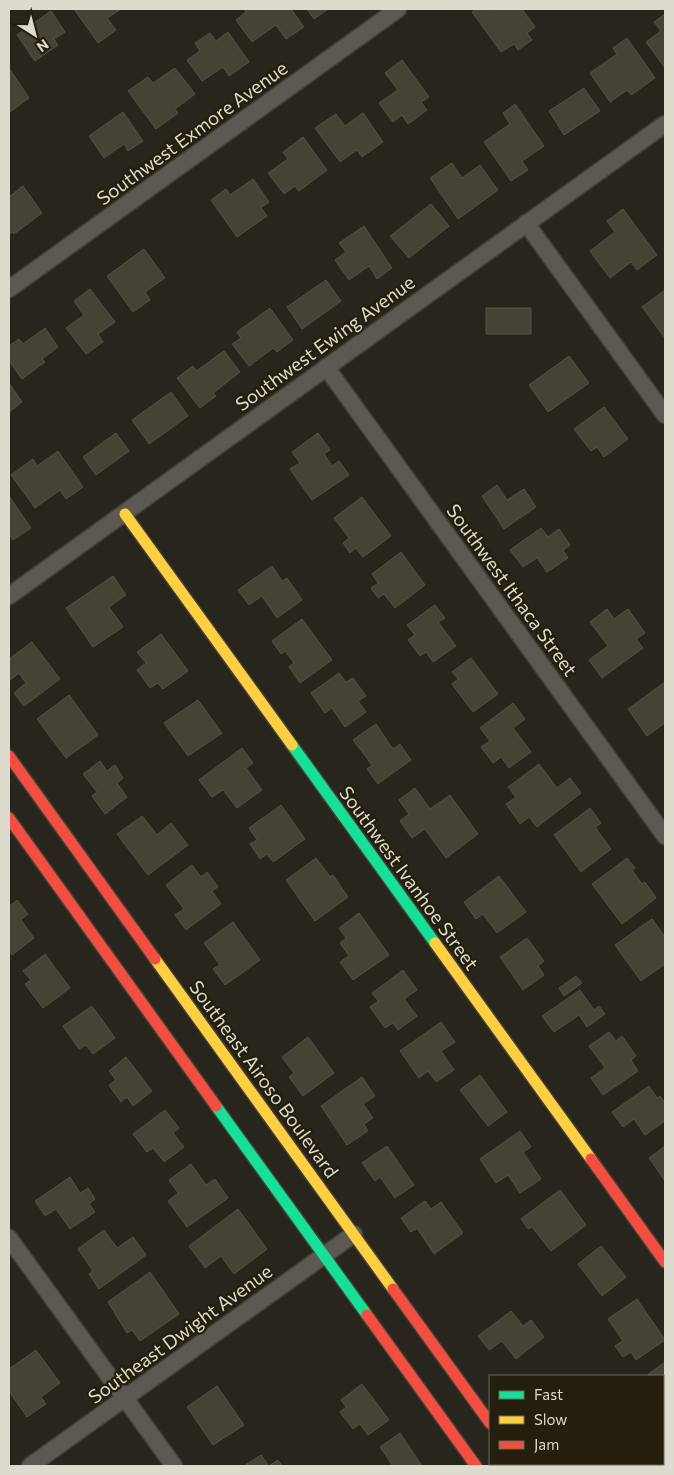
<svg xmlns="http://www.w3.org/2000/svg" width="674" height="1475" font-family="Commissioner,sans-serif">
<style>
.building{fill:#474334;stroke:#545149}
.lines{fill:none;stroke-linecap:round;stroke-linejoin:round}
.street-casing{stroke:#424037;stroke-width:19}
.fast-casing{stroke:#424037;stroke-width:14}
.slow-casing{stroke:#424037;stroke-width:14}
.jam-casing{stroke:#424037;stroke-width:14}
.street{stroke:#5c5952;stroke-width:16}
.fast{stroke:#16e098;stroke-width:11}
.slow{stroke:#ffcf43;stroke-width:11}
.jam{stroke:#f24e42;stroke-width:11}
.labels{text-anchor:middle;stroke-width:4.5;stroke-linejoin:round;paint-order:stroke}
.street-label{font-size:19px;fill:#dddace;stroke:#241f0c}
</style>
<rect width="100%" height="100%" fill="#28261c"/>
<path class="building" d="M74 9H121L107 18 116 30 98 43Z
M244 9H291L304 27 286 39 276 25 252 42 236 20 246 12Z
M307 9H328L314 19Z
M477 9H491L493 12 497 9H522L535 27 527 33 532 40 518 50 514 44 501 52 472 12Z
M51 11 65 32 54 39 58 45 35 61 17 35Z
M665 14V68L646 42 661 31 654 22Z
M228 32 249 62 229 76 223 67 202 81 187 60 200 51 195 43 210 33 216 41Z
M627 38 655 78 631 95 627 90 610 102 590 73 617 54 613 48Z
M402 60 429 97 421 102 427 110 408 124 402 115 393 122 379 103 398 90 385 73Z
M9 68 29 98 10 112 9 110Z
M175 68 195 94 175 109 178 113 156 129 128 91 148 77 153 83Z
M584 88 600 111 564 135 549 111Z
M515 104 544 146 522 161 528 170 511 181 484 142 510 124 503 113Z
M123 112 143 141 128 151 124 144 104 158 89 136Z
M363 113 383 142 362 157 357 150 340 162 315 128 336 114 345 126Z
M303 137 327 170 299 191 295 186 284 194 268 173 288 159 283 152Z
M452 163 462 178 480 165 498 190 458 219 430 178Z
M253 179 269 202 261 208 267 216 237 237 211 200 226 189 230 195Z
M23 186 42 213 14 234 13 232 9 234V197Z
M431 204 449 226 409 258 390 236Z
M623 209 657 255 637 270 631 262 610 278 590 251 615 232 607 221Z
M364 226 392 268 377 279 369 266 349 280 335 260 346 252 339 243Z
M144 249 165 278 145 292 150 300 133 312 107 276Z
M326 280 341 301 302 329 287 307Z
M90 289 115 322 98 334 103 342 86 354 66 328 84 315 74 301Z
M665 290V338L642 307Z
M270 308 293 340 277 352 273 348 249 366 232 344 241 338 237 332Z
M486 308H531V334H486Z
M45 328 58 347 42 359 45 362 22 379 9 361V346L19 339 23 344Z
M224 351 240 372 213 393 216 396 200 408 177 378 193 366 196 371Z
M569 356 589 383 548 412 529 385Z
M9 383 22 402 9 412Z
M171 392 188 416 149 444 132 420Z
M604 407 628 439 604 457 597 447 591 451 574 429Z
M116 433 129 451 96 475 83 457Z
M318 433 330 450 324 454 332 466 339 461 349 475 312 500 290 469 300 463 292 452Z
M58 451 83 487 66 499 60 490 35 508 11 475 33 459 37 466Z
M497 485 507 500 524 489 536 507 504 529 482 496Z
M9 496 31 528 13 540 9 534Z
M362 497 391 536 363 557 356 548 350 553 343 543 349 538 334 518Z
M541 528 548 537 559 529 570 545 563 550 568 558 547 572 537 558 523 567 510 550Z
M401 552 425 585 395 608 384 594 378 598 371 588 378 583 372 574Z
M272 566 282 581 287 578 302 600 277 618 262 596 249 605 238 590Z
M113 576 126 595 109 607 123 627 93 647 66 608Z
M435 605 445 618 438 622 456 646 433 662 426 652 420 656 408 640 415 635 407 625Z
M607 609 614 619 628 609 645 633 636 639 643 648 602 678 589 660 608 646 590 622Z
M302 619 332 660 300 683 289 667 294 663 285 651 281 654 272 641Z
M161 634 188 671 163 689 158 683 150 688 137 670 146 663 137 652Z
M32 642 60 679 24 706 14 693 26 683 19 673 9 681V659Z
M471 658 498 694 473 712 452 684 458 679 452 672Z
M339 673 346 682 353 678 366 696 358 701 366 712 345 727 332 708 325 713 311 693Z
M665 682V723L647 736 628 709Z
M69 695 98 735 66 758 37 719Z
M198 700 222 733 188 756 164 723Z
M513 703 525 719 513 728 531 752 509 768 501 757 493 763 481 747 490 741 480 728Z
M376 724 393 749 400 744 411 760 378 784 367 769 372 765 353 740Z
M242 748 253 763 246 768 262 790 237 808 223 790 212 797 199 780Z
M100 761 107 771 115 765 123 778 117 783 127 797 105 814 92 796 97 792 83 774Z
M539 764 557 788 570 778 581 793 537 827 529 817 520 824 506 804 516 797 508 787Z
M415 788 430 809 450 795 478 834 446 858 425 829 412 838 400 821 409 814 399 800Z
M281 805 305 839 273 862 267 854 260 859 250 844 257 840 249 828Z
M590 808 601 823 595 827 611 849 581 872 554 835Z
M142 816 157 835 171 823 188 845 148 875 117 834Z
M316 858 330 877 333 875 348 897 315 921 286 880Z
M627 858 635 868 632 870 642 884 645 882 656 898 622 924 592 884Z
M192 865 201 877 207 872 218 887 212 891 221 904 186 930 175 915 184 909 166 885Z
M499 876 526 912 497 933 483 914 476 919 464 902Z
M17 900 28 914 21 920 34 938 12 955 9 950V907Z
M359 913 389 955 353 980 340 962 349 956 340 943 346 938 339 928Z
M652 919 665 937V964L641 981 615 945Z
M233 922 260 960 225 985 213 969 220 965 204 943Z
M527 938 544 961 538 966 544 975 523 990 500 957Z
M45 954 70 988 43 1008 25 984 31 980 23 971Z
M403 970 417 990 404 999 417 1016 398 1030 393 1023 385 1028 370 1007 378 1001 372 993Z
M576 976 582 983 564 996 559 988Z
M580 990 594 1010 599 1006 605 1014 587 1027 579 1015 554 1032 542 1016Z
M92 1006 115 1038 93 1054 86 1045 79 1049 63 1026Z
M441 1022 455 1042 441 1051 454 1070 436 1082 428 1071 419 1078 400 1051Z
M609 1032 616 1041 622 1036 636 1056 631 1060 638 1071 603 1095 591 1078 605 1068 589 1046Z
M308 1037 334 1073 303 1096 289 1077 294 1073 282 1057Z
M126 1057 152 1091 133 1106 127 1097 121 1102 109 1085 116 1080 109 1071Z
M480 1075 507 1112 488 1126 460 1090Z
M362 1077 375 1096 363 1104 373 1118 364 1124 368 1131 347 1145 321 1106Z
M649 1086 657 1098 660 1096 665 1103V1121L645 1135 634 1119 623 1127 612 1112Z
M165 1110 179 1128 173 1133 184 1147 164 1162 153 1148 147 1152 133 1134Z
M520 1131 531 1147 523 1152 541 1179 520 1193 508 1175 496 1183 480 1159Z
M387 1146 414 1185 395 1198 380 1177 375 1181 362 1163Z
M665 1146V1181L649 1158Z
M191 1164 206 1185 215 1179 228 1198 187 1227 168 1201 178 1193 169 1180Z
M70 1177 80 1193 88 1188 95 1199 89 1204 95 1212 70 1229 56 1209 45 1216 35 1201Z
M560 1190 586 1225 551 1251 532 1227 528 1229 521 1219Z
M425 1201 431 1209 441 1202 463 1233 434 1254 417 1228 411 1232 401 1218Z
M238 1209 267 1249 234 1274 221 1256 205 1268 189 1246Z
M104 1230 117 1248 133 1237 146 1255 99 1289 89 1274 93 1271 78 1249Z
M601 1246 626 1277 602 1296 578 1264Z
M150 1272 179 1314 140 1341 132 1330 127 1333 108 1302Z
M637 1299 665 1340 636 1360 631 1352 623 1357 615 1346 623 1341 608 1319Z
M511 1311 523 1326 531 1320 544 1337 516 1359 502 1341 489 1350 478 1336Z
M36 1350 60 1383 41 1397 46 1404 27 1417 9 1391V1369Z
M665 1362V1417L663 1414V1376H646Z
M362 1384 389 1420 368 1435 360 1424 353 1429 340 1412 346 1407 341 1400Z
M217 1386 244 1425 213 1445 187 1407Z
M400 1433 422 1466H393L380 1447Z
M261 1455 269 1466H244Z
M278 1460 282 1466H269Z"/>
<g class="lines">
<g class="street-casing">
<path id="street" d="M526 223 665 415
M9 289 398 9
M326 367 665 836
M9 596 665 124
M9 1238 174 1466
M30 1466 354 1234"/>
</g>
<g class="fast-casing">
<path id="fast" d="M292 745 435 943
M216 1106 367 1315"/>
</g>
<g class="slow-casing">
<path id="slow" d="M125 514 292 745
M435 943 591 1159
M155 959 393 1289"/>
</g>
<g class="jam-casing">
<path id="jam" d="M9 756 155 959
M9 818 216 1106
M591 1159 665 1262
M393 1289 490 1423
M367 1315 476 1466
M520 1464 521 1466"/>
</g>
<use href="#street" class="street"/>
<use href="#fast" class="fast"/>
<use href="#slow" class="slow"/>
<use href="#jam" class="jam"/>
</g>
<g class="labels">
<g class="street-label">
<text transform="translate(192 133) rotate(-36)" y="7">Southwest Exmore Avenue</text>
<text transform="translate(325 343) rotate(-36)" y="7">Southwest Ewing Avenue</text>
<text transform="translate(512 590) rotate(54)" y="7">Southwest Ithaca Street</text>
<text transform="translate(409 878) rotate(54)" y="7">Southwest Ivanhoe Street</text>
<text transform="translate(264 1079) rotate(54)" y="7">Southeast Airoso Boulevard</text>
<text transform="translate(180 1334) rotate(-36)" y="7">Southeast Dwight Avenue</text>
</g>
</g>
<rect width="674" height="1475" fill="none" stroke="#dddace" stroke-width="20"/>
<rect x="489" y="1375" width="175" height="90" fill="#241f0c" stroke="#6e6a5a"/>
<rect x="499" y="1391" width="25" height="8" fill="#16e098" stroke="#6e6a5a"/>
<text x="534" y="1400" font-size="15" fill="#dddace">Fast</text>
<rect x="499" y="1416" width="25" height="8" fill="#ffcf43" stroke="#6e6a5a"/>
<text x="534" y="1425" font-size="15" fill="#dddace">Slow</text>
<rect x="499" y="1441" width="25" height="8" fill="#f24e42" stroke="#6e6a5a"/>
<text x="534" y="1450" font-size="15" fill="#dddace">Jam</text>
<g transform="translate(35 35) rotate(144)" stroke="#241f0c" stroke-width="4" paint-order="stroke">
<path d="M0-4L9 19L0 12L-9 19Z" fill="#dddace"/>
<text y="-8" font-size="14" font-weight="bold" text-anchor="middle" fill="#dddace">N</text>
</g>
</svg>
